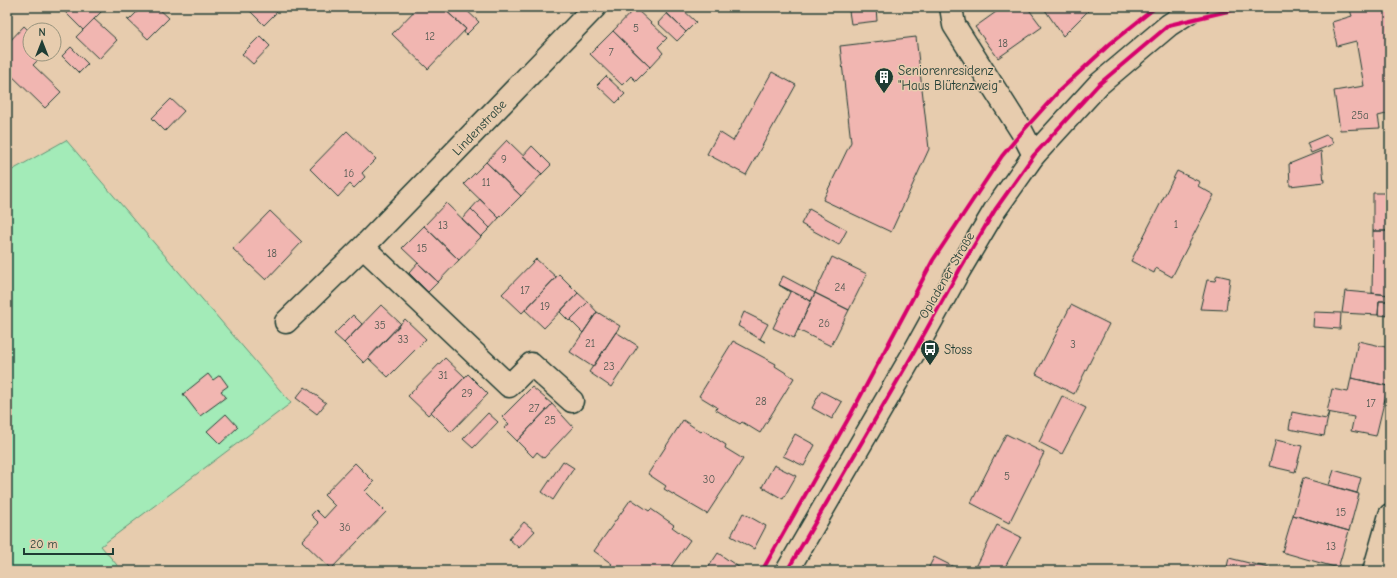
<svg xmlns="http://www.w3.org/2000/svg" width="1397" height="578" font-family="'Comic Neue',sans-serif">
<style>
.green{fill:#a3ebb8;stroke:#619476}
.building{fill:#f1b6b1;stroke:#1f3d34}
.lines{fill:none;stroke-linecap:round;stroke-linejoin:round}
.minor-casing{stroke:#1f3d34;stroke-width:25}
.major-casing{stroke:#1f3d34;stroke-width:25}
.minor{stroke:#e7ccae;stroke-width:22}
.major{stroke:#e7ccae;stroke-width:22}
.cycleway-casing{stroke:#e7ccae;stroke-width:6}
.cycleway{stroke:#d6006c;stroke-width:4}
.labels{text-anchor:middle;stroke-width:3;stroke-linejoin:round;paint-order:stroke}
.number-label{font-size:11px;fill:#545b53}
.poi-label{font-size:13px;fill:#1f3d34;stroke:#e7ccae;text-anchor:start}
.street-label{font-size:13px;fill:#1f3d34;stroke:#e7ccae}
</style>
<rect width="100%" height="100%" fill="#e7ccae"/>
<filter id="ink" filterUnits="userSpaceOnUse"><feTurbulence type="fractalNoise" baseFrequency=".025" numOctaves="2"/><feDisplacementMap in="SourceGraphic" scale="8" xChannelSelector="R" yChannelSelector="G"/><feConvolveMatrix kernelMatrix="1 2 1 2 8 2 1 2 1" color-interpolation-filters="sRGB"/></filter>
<g filter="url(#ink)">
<path class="green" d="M66 140 291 403 101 546 122 571H7V173Z"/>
<path class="building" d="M60 7H106L83 30Z
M142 7H157L169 18 148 39 127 19 129 20Z
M246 7H282L264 25Z
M418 7H442L466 29 428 69 392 34Z
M442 7H463L479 22 466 35 464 32 466 29Z
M660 7H680L696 22 686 32Z
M1003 7H1027L1042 27 998 58 975 27Z
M1043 7H1092L1063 36Z
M1349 7H1390V113L1378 116 1380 128 1340 130 1334 91 1364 86 1356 41 1337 46 1332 22 1352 16Z
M635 8 667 38 658 47 663 53 650 67 613 31Z
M876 8 877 21 851 24 849 11Z
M667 13 686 32 677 41 658 23Z
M94 19 117 40 99 59 76 37Z
M24 26 30 32V54H44L33 65 61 92 45 108 7 71V44Z
M613 31 650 67 636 81 631 76 622 85 590 54Z
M260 36 270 46 253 64 242 54Z
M916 37 929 149 891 232 823 200 851 142 840 46Z
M71 47 88 64 79 73 62 56Z
M772 72 796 85 746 175 707 154 719 132 733 141Z
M606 76 625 94 616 103 597 85Z
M171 99 184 111 165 131 152 118Z
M347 131 376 159 362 173 365 177 354 188 350 184 338 197 310 169Z
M1326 135 1331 138 1333 144 1311 153 1307 143Z
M507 140 542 174 521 196 486 162Z
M532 146 551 165 542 174 523 156Z
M1321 151 1324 182 1290 186 1289 164Z
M486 162 521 196 499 218 464 184Z
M1177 171 1200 182 1198 186 1214 195 1172 277 1156 268 1154 273 1131 261Z
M1373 193H1390V231H1373Z
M480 199 499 218 490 228 471 209Z
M446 203 481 237 459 260 424 226Z
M471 209 490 228 481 237 462 219Z
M809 209 847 230 839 245 801 224Z
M270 211 302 242 266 280 233 249Z
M424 226 459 260 438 282 402 248Z
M1373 231H1390V295L1372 293Z
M832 257 867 274 849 310 815 293Z
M536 259 556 277 522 313 502 294Z
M418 263 438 282 428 292 409 273Z
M559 274 578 293 544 328 525 310Z
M1217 275 1230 278 1226 310 1200 309 1207 280 1215 281Z
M783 276 815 293 811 301 779 285Z
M779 285 811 301 794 338 773 328 790 292Z
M1345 291 1390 295V301H1379L1378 315 1342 313Z
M578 293 588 302 569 321 560 312Z
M815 293 849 310 831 346 798 330Z
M1379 301H1390V316L1378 315Z
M588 302 597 312 583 333 570 320Z
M381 305 401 324 364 363 344 343Z
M1071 305 1109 324 1074 394 1036 374Z
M597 312 620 326 593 367 570 352Z
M744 312 768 324 760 339 765 342 738 326Z
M1314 312 1341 313 1340 329 1313 327Z
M353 315 362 324 344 343 334 334Z
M405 319 426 339 388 377 368 358Z
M616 332 638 346 611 387 589 372Z
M733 341 776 364 775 366 794 378 760 433 742 422 740 424 716 410 717 407 699 396Z
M1358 341 1390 348 1388 386 1351 378Z
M445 358 465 377 428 415 408 396Z
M208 374 213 380 220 375 228 386 221 391 226 397 200 416 183 394Z
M468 374 488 394 451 432 431 412Z
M1351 378 1388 386 1376 436 1351 431 1354 417 1327 412 1332 389 1348 392Z
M305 387 326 403 317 414 296 398Z
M532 387 552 404 517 441 504 428 509 424 502 417Z
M821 391 842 402 832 419 812 408Z
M1062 396 1086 408 1062 454 1039 442Z
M552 404 573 427 544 458 537 452 533 457 517 441Z
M1292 412 1326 419 1329 412 1324 436 1289 429Z
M488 413 498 422 473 448 463 439Z
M226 414 238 427 220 444 207 431Z
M683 420 701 432 703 430 726 445 725 448 743 459 707 514 664 489 666 486 648 474Z
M795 434 815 445 804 466 783 456Z
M1006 434 1044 453 1009 523 971 503Z
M1276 440 1302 446 1295 472 1269 466Z
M563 461 574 468 553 500 542 492Z
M355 463 374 482 365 491 386 512 331 569 302 541 319 523 311 515 316 510 324 518 335 506 324 495Z
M774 465 796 476 783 499 762 487Z
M1334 470 1361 478 1357 493 1329 485Z
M1303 478 1359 494 1349 531 1293 515Z
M631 499 649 511 651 509 674 525 672 527 690 540 668 571H617L610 566 612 564 594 551Z
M743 513 766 526 754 549 731 536Z
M1293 515 1349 531 1338 568 1282 552Z
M524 522 535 531 519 548 509 539Z
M997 525 1021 537 1003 571H979L975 569Z
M718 553 740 568 738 571H706Z
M934 557 962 571H927Z
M1229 558 1277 570V571H1226Z"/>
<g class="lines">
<g class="minor-casing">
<path id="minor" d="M951 7 954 25 1022 132 1034 155
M363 247 509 386 531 364 572 401
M286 322 363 247 595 7
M1374 571 1390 515"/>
</g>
<g class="major-casing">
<path id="major" d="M787 571 913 354 960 269 995 210 1034 155 1098 85 1169 25 1197 7"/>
</g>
<use href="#minor" class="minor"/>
<use href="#major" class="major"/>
<g class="cycleway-casing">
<path id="cycleway" d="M762 571 851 414 933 260 1002 156 1022 132 1059 91 1111 43 1156 7
M787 571 913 354 960 269 995 210 1034 155 1098 85 1169 25 1245 7"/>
</g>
<use href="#cycleway" class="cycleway"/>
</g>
</g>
<defs>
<g id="building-pin" transform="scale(1)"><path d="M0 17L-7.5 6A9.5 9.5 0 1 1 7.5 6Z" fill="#1f3d34" stroke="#e7ccae"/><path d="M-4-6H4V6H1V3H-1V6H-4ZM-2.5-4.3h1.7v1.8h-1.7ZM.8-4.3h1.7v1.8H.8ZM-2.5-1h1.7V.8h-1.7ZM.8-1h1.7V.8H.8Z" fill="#fff"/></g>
<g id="bus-pin" transform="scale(1)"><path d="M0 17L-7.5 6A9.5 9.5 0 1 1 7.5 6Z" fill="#1f3d34" stroke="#e7ccae"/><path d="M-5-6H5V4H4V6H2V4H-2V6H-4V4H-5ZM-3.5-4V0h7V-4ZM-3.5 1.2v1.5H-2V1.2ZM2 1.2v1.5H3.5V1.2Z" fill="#fff"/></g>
</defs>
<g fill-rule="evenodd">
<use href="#building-pin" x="884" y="77"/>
<use href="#bus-pin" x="930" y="349"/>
</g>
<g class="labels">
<g class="number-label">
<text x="636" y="32">5</text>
<text x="430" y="40">12</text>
<text x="1003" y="47">18</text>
<text x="611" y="56">7</text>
<text x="1360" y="119">25a</text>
<text x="504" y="163">9</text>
<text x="349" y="177">16</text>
<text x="486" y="186">11</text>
<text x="1176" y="228">1</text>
<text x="443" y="229">13</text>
<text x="422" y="252">15</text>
<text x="272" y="257">18</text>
<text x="840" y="291">24</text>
<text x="525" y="294">17</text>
<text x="545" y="310">19</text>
<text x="824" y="327">26</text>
<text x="380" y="329">35</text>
<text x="403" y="343">33</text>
<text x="590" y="347">21</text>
<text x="1073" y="348">3</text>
<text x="609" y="370">23</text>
<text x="443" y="379">31</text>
<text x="467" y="397">29</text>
<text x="761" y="405">28</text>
<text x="1371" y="407">17</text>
<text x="534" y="412">27</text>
<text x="550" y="424">25</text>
<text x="1007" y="480">5</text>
<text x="709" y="483">30</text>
<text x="1341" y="516">15</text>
<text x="345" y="531">36</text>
<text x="1331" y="550">13</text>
</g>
<g class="poi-label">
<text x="898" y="75">Seniorenresidenz<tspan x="898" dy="15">"Haus Blütenzweig"</tspan></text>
<text x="944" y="354">Stoss</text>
</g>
<g class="street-label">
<text transform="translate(479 127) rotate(-46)" y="5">Lindenstraße</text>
<text transform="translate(946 275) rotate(-60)" y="5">Opladener Straße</text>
</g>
</g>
<rect width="1397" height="578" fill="none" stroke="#e7ccae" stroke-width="24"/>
<rect x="12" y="12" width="1373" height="554" fill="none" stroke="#1f3d34" stroke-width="1.5" filter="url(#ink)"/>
<g transform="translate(42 42)"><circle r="19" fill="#e7ccae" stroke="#97937d"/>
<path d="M0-3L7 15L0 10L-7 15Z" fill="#1f3d34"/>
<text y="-6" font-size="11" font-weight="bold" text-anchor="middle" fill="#1f3d34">N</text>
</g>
<path d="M24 548v6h89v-6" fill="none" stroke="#1f3d34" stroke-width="2"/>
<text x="30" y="548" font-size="12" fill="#1f3d34" stroke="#e7ccae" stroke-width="3" paint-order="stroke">20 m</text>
</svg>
